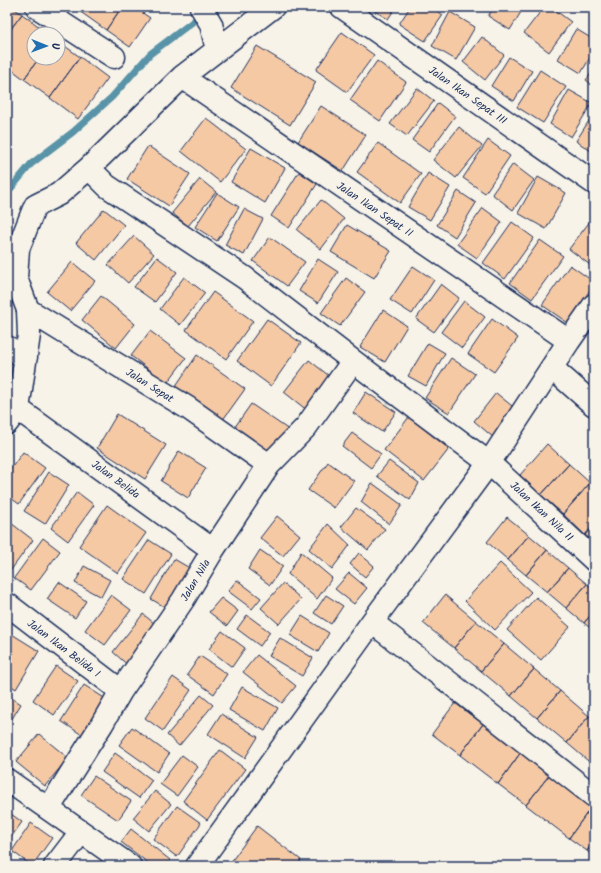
<svg xmlns="http://www.w3.org/2000/svg" width="601" height="873" font-family="Kalam,sans-serif">
<style>
.lines{fill:none;stroke-linecap:round;stroke-linejoin:round}
.stream{stroke:#5993a8;stroke-width:7}
.building{fill:#f6c9a5;stroke:#1b2f5e}
.minor-casing{stroke:#1b2f5e;stroke-width:25}
.minor{stroke:#f7f3e8;stroke-width:22}
.labels{text-anchor:middle;stroke-width:3;stroke-linejoin:round;paint-order:stroke}
.street-label{font-size:11px;fill:#1b2f5e;stroke:#f7f3e8}
</style>
<rect width="100%" height="100%" fill="#f7f3e8"/>
<filter id="ink" filterUnits="userSpaceOnUse"><feTurbulence type="fractalNoise" baseFrequency=".025" numOctaves="2"/><feDisplacementMap in="SourceGraphic" scale="8" xChannelSelector="R" yChannelSelector="G"/><feConvolveMatrix kernelMatrix="1 2 1 2 8 2 1 2 1" color-interpolation-filters="sRGB"/></filter>
<g filter="url(#ink)">
<g class="lines">
<path class="stream" d="M7 193 31 164 73 132 112 97 150 54 203 14"/>
</g>
<path class="building" d="M7 7H12L22 14 7 34Z
M74 7H87L82 13Z
M87 7H122L106 30 82 13Z
M122 7H134L150 18 130 47 106 30Z
M368 7H396L388 19Z
M410 7H431L443 15 425 41 399 24Z
M494 7H524L510 30 488 16Z
M544 7H551L571 22 549 52 524 33Z
M450 12 475 27 456 60 432 46Z
M22 14 49 34H34V58H39L24 79 7 66V34Z
M576 29 594 40V51L581 73 558 59Z
M342 32 374 55 347 92 316 70Z
M482 37 504 55 485 80 463 62Z
M58 41 80 57 50 98 24 79 39 58H58Z
M257 46 316 82 290 125 231 88Z
M80 57 108 78 78 119 50 98Z
M509 57 532 71 514 101 491 86Z
M377 61 406 82 380 121 350 100Z
M540 70 566 87 543 123 517 107Z
M594 70V86L586 80Z
M417 88 434 101 407 136 390 124Z
M569 90 592 103 571 137 550 124Z
M438 103 455 116 429 152 412 140Z
M321 106 366 135 343 171 298 142Z
M594 113V153L576 141Z
M206 118 246 149 220 182 181 151Z
M459 127 482 146 456 178 433 160Z
M488 140 510 156 485 193 463 178Z
M378 143 421 174 400 203 357 172Z
M148 146 190 174 169 206 127 179Z
M251 148 285 168 265 203 231 182Z
M513 164 534 180 513 210 492 194Z
M299 172 317 184 289 228 271 216Z
M428 173 450 187 430 220 408 207Z
M538 177 566 193 546 229 518 213Z
M200 179 216 192 188 226 172 213Z
M458 191 476 203 455 237 437 225Z
M217 193 239 207 217 241 195 227Z
M321 200 344 219 321 249 297 230Z
M483 208 502 222 477 258 457 244Z
M104 209 124 225 96 260 76 243Z
M244 209 263 219 244 255 225 245Z
M594 216V268L569 249Z
M512 222 534 238 505 279 483 263Z
M347 225 391 251 374 278 331 252Z
M134 236 154 254 128 283 108 265Z
M270 237 305 262 287 286 253 261Z
M540 240 563 256 532 299 510 283Z
M157 257 177 272 155 302 134 287Z
M318 259 338 272 318 303 299 291Z
M72 262 95 281 70 311 47 292Z
M570 265 594 282V284L568 323 542 305Z
M413 266 434 280 412 314 390 300Z
M184 277 205 293 180 325 160 309Z
M346 278 365 292 340 326 321 313Z
M441 284 459 298 434 332 416 319Z
M213 292 253 321 226 359 186 330Z
M101 296 135 324 116 348 82 320Z
M464 301 485 317 462 348 441 332Z
M383 310 407 326 385 362 360 347Z
M267 319 301 343 271 386 237 361Z
M492 319 518 338 494 372 468 354Z
M150 331 186 358 167 383 131 356Z
M428 343 445 353 426 386 408 376Z
M197 355 245 389 222 421 175 387Z
M451 358 475 374 449 413 425 398Z
M309 360 333 379 308 411 284 392Z
M366 392 396 412 382 432 353 413Z
M496 393 517 410 494 438 474 421Z
M251 404 289 430 270 457 232 431Z
M117 414 166 445 145 479 97 448Z
M409 417 449 449 424 481 384 450Z
M352 433 381 454 371 468 342 446Z
M547 444 569 464 541 495 520 475Z
M179 451 206 468 188 498 161 481Z
M23 452 45 468 19 504 7 495V474Z
M389 461 419 483 410 500 377 476Z
M328 462 354 481 334 508 308 490Z
M569 464 590 483 563 514 541 495Z
M49 472 69 485 45 524 24 511Z
M372 483 402 505 389 524 361 502Z
M590 483 594 486V525L585 535 563 514Z
M77 492 94 505 68 541 51 528Z
M107 505 146 533 118 573 79 546Z
M356 508 385 529 368 550 341 527Z
M277 516 300 535 283 556 260 538Z
M507 517 529 535 508 560 487 542Z
M11 523 33 540 8 574 7 573V529Z
M328 524 350 545 332 569 309 549Z
M594 525V542L585 535Z
M529 535 547 550 526 575 508 560Z
M43 538 60 551 31 590 14 578Z
M149 540 171 554 146 594 123 579Z
M260 550 283 566 270 585 248 569Z
M547 550 568 568 547 592 526 575Z
M301 552 332 578 317 599 288 574Z
M359 553 374 566 365 577 350 564Z
M174 559 193 570 170 610 151 599Z
M500 563 531 592 495 630 465 601Z
M84 566 110 580 101 597 75 583Z
M568 568 587 584 566 608 547 592Z
M349 573 367 588 354 604 335 589Z
M237 580 261 598 252 609 228 591Z
M59 582 86 601 75 618 47 599Z
M283 583 301 599 279 624 261 608Z
M587 584 594 590V611L584 623 566 608Z
M111 595 131 610 105 645 85 630Z
M326 595 343 606 331 624 314 613Z
M445 595 476 621 454 648 423 623Z
M536 597 570 627 541 660 507 630Z
M221 598 238 611 227 626 209 612Z
M594 611V631L584 623Z
M143 614 161 629 131 668 113 652Z
M247 615 270 632 260 646 237 629Z
M302 616 329 633 318 652 290 635Z
M476 621 504 644 481 671 454 648Z
M7 631 39 651 16 689 7 683Z
M222 631 245 648 232 667 209 649Z
M280 638 313 658 302 676 269 656Z
M504 644 534 669 511 696 481 671Z
M257 655 296 686 282 703 243 672Z
M200 656 227 674 214 694 187 675Z
M56 666 78 681 54 715 33 700Z
M534 669 560 691 537 718 511 696Z
M173 677 191 690 163 731 145 718Z
M84 685 109 701 85 737 61 721Z
M242 687 278 708 265 731 229 710Z
M560 691 589 716 567 743 537 718Z
M7 695 21 704 7 727Z
M201 695 213 705 179 746 167 735Z
M455 703 483 724 460 755 432 734Z
M221 714 258 737 245 758 208 734Z
M589 716 594 720V766L567 743Z
M483 724 521 752 498 784 460 755Z
M132 727 169 754 157 772 119 745Z
M39 734 68 758 45 786 16 762Z
M220 750 245 769 207 820 183 801Z
M521 752 550 774 526 805 498 784Z
M115 753 152 780 139 798 102 772Z
M182 755 198 767 177 796 160 784Z
M550 774 592 806 569 838 526 805Z
M94 776 131 801 118 820 81 795Z
M155 791 171 804 149 831 133 818Z
M177 806 201 823 177 857 153 839Z
M592 806 594 808V841L587 851 569 838Z
M7 811 22 822 7 843Z
M31 823 52 838 32 866 12 851Z
M257 826 301 860 297 866H228Z
M131 829 170 860 165 866H152L121 842Z
M594 841V857L587 851Z"/>
<g class="lines">
<g class="minor-casing">
<path id="minor" d="M37 7 114 57
M201 7 211 24 217 50
M342 7 594 183
M182 77 569 341
M89 168 107 186 245 278 353 361 489 463 594 560
M28 310 188 408 269 465
M7 347 26 357
M552 368 594 405
M18 409 213 550
M7 423 18 409 29 335 28 310 16 278 18 249 35 206 59 194 89 168 182 77 273 7
M7 604 121 691
M372 622 594 796
M7 780 130 866
M49 808 102 724 121 691 183 600 213 550 269 465 306 427 353 361
M55 866 81 832
M197 866 372 622 489 463 569 341 594 305"/>
</g>
<use href="#minor" class="minor"/>
</g>
</g>
<g class="labels">
<g class="street-label">
<text transform="translate(468 95) rotate(35)" y="4">Jalan Ikan Sepat III</text>
<text transform="translate(375 209) rotate(34)" y="4">Jalan Ikan Sepat II</text>
<text transform="translate(150 385) rotate(32)" y="4">Jalan Sepat</text>
<text transform="translate(116 479) rotate(36)" y="4">Jalan Belida</text>
<text transform="translate(542 511) rotate(43)" y="4">Jalan Ikan Nila II</text>
<text transform="translate(195 580) rotate(-59)" y="4">Jalan Nila</text>
<text transform="translate(64 648) rotate(37)" y="4">Jalan Ikan Belida I</text>
</g>
</g>
<rect width="601" height="873" fill="none" stroke="#f7f3e8" stroke-width="24"/>
<rect x="12" y="12" width="577" height="849" fill="none" stroke="#1b2f5e" stroke-width="1.5" filter="url(#ink)"/>
<g transform="translate(46 46) rotate(91)"><circle r="19" fill="#f7f3e8" stroke="#9fa5b1"/>
<path d="M0-3L7 15L0 10L-7 15Z" fill="#1f6fb2"/>
<text y="-6" font-size="11" font-weight="bold" text-anchor="middle" fill="#1b2f5e">U</text>
</g>
</svg>
